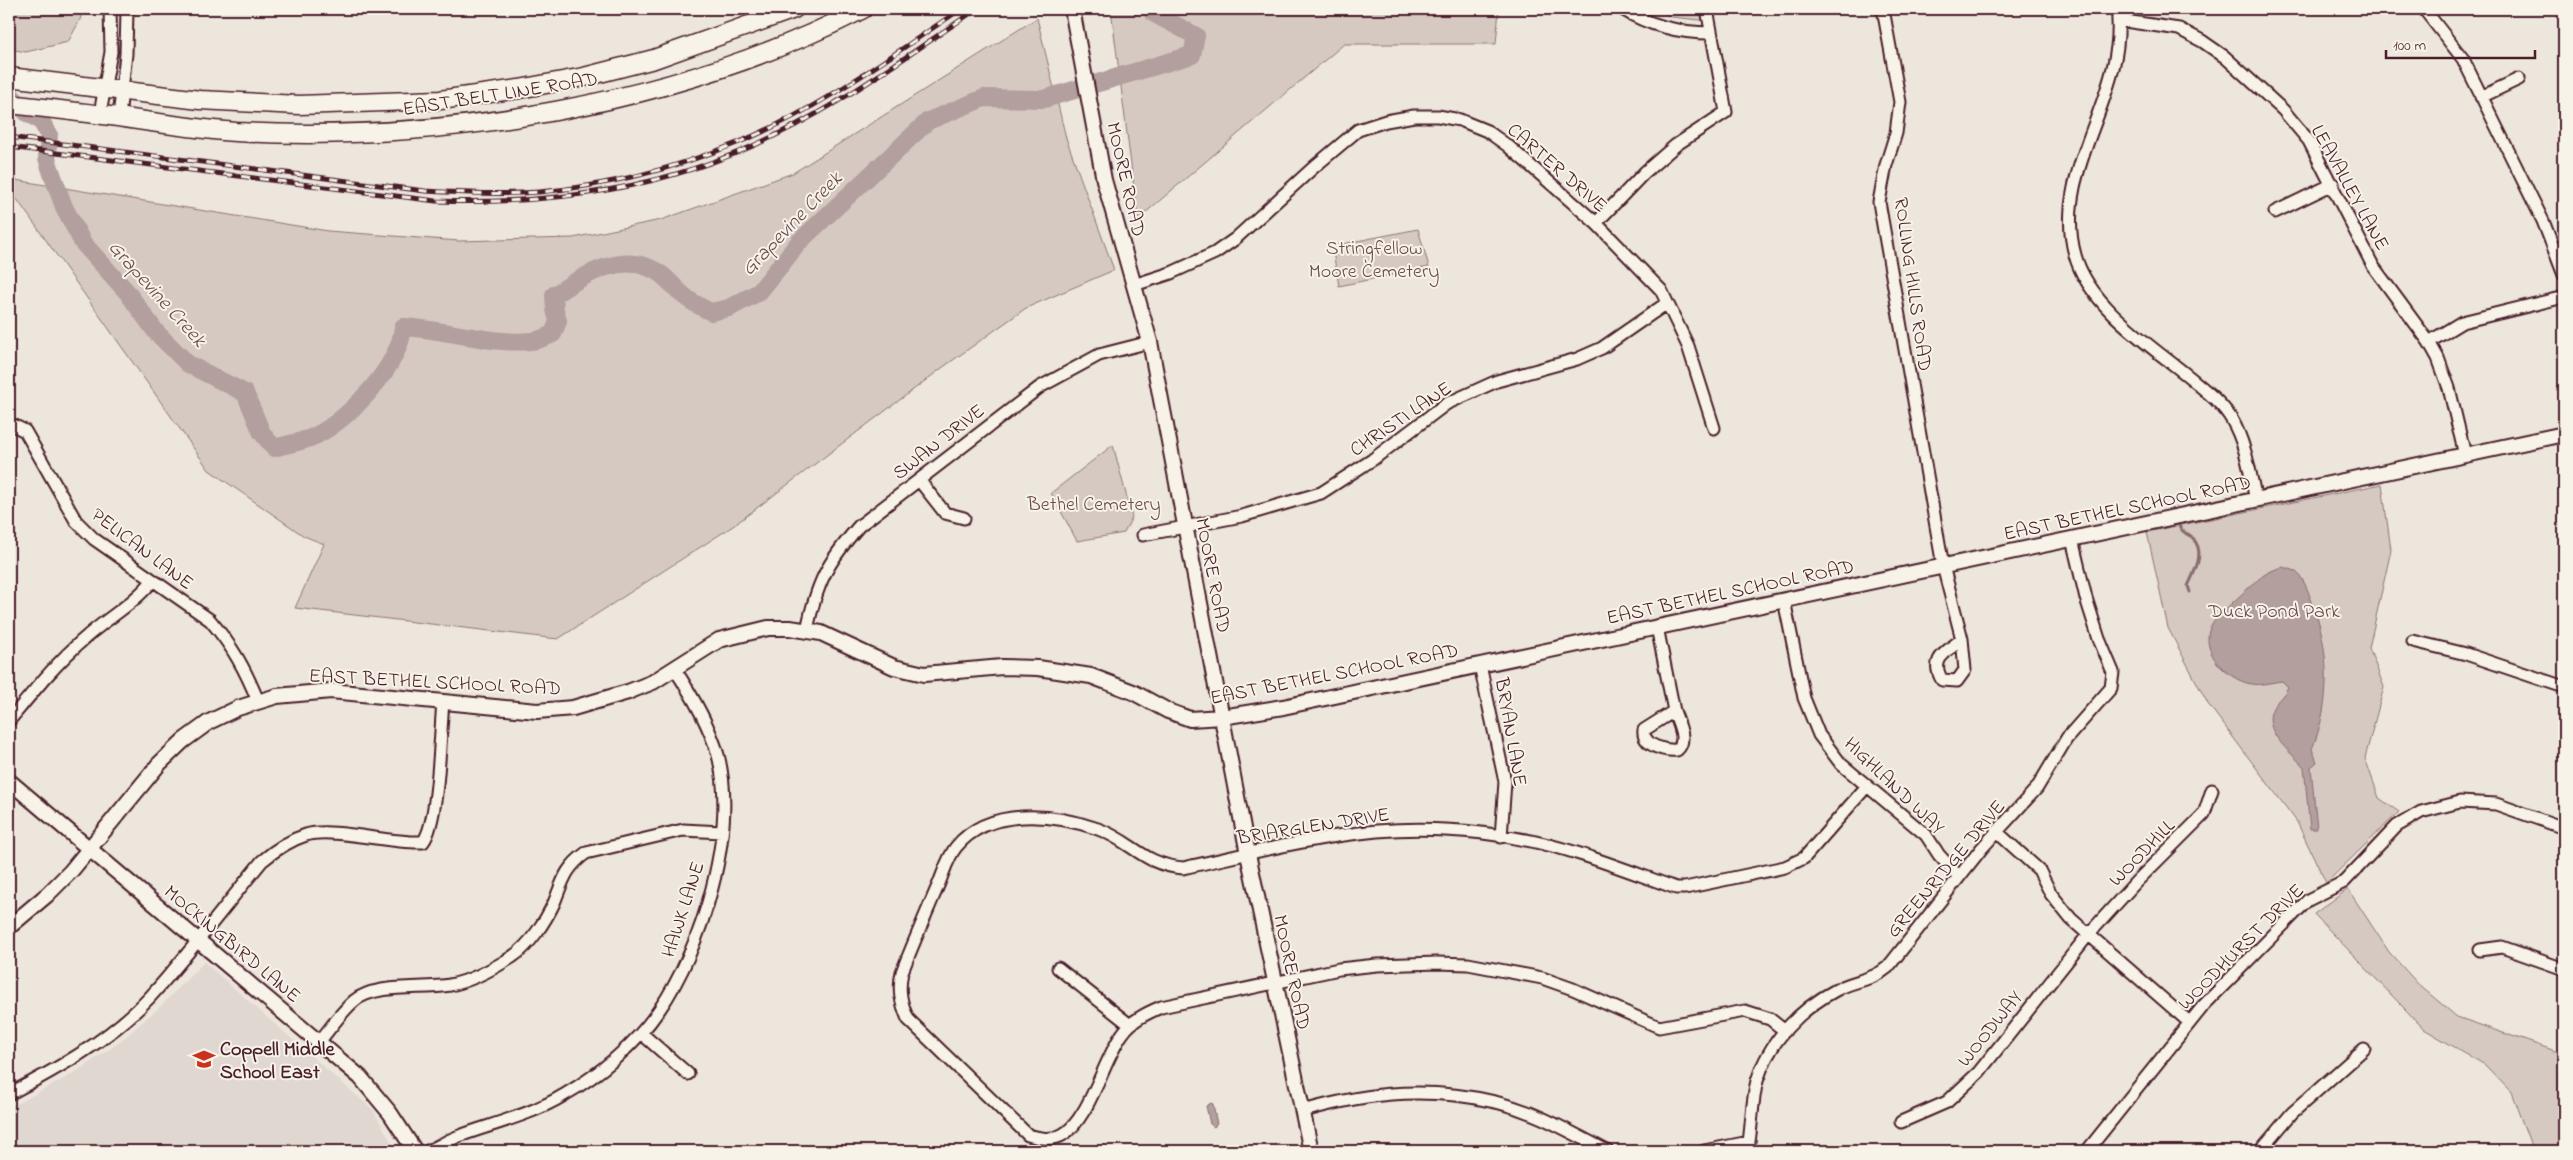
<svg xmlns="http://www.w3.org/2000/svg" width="2573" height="1160" font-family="'Indie Flower',sans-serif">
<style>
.built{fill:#e0d7d0}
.green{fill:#d5c9c2;stroke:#907476}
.water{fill:#b39f9d;stroke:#896c6f}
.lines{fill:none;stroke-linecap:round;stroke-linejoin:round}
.stream{stroke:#896c6f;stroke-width:3}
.river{stroke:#b39f9d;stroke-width:18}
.minor-casing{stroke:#4a1f2b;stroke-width:15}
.tertiary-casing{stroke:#4a1f2b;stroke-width:18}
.primary-casing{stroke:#4a1f2b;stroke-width:21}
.minor{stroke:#f7f3e8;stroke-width:11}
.tertiary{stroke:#f7f3e8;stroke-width:14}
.primary{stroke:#f7f3e8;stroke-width:18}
.rail-casing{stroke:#4a1f2b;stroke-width:5}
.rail{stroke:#f7f3e8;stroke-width:3;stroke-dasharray:9;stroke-linecap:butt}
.labels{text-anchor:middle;stroke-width:4;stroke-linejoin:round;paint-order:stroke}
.street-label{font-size:20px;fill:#4a1f2b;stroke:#f7f3e8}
.park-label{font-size:20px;fill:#6d4a51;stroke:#f7f3e8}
.poi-label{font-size:20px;font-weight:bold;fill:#4a1f2b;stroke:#f7f3e8;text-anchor:start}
.water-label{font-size:21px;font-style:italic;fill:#6f4c53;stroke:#f7f3e8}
</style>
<rect width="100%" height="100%" fill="#ece6dd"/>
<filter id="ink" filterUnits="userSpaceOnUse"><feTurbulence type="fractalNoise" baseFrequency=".02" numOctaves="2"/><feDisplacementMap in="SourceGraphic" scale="10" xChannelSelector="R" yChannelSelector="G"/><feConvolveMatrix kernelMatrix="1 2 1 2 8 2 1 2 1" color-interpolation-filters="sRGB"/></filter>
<g filter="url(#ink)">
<path class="built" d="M204 962 373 1110 396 1151H9V1108L71 1075 117 1044 160 1007Z"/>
<path class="green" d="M9 9H83L80 20 68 42 26 52 9 49Z
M1111 9H1499L1496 44H1344L1138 219Z
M1655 9H1707L1709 21 1671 17Z
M1037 18 1066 138 1114 270 1026 308 942 368 733 526 558 639 295 608 324 544 304 536 209 470 9 188V179L328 231 459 241 573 238 661 220 793 173Z
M1418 229 1429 267 1339 286 1332 246Z
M1113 445 1132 517 1124 533 1077 541 1051 493Z
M2382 484 2391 550 2369 648 2384 687 2365 758 2379 798 2399 812 2326 883 2297 822 2208 704 2168 628 2147 532Z
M2348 889 2389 952 2419 985 2457 1017 2564 1054V1151H2533L2511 1092 2485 1065 2424 1029 2314 914Z"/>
<path class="water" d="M2282 567C2286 568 2293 569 2296 572 2303 577 2308 591 2311 599 2330 647 2332 701 2312 749L2317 762 2311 767 2317 829H2310L2304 767C2291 752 2259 730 2274 706 2278 699 2285 695 2288 687L2282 681C2273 682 2260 686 2251 684 2225 679 2196 648 2213 622 2216 617 2259 578 2264 575 2270 571 2276 569 2282 567Z
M1211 1103 1213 1104 1217 1124 1214 1127 1210 1124 1206 1106Z"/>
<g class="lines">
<path class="stream" d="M2177 521C2180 531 2185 532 2192 538 2207 551 2194 572 2188 586L2190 592"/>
<path class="river" d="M9 93 27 113 41 121 49 135 47 158 50 168 64 207 83 243 127 292 156 332 188 364 245 393 262 433 274 448C287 444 303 442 315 436 350 419 400 365 403 327 444 329 492 345 531 341 538 341 546 337 553 334L558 321 555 310 554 295C586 274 626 248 662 275 671 282 678 292 688 299 695 304 703 308 711 312L729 308 759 292 800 241 928 121 984 98 1044 99 1192 55 1196 36 1153 13V9"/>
<g class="minor-casing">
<path id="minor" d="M1622 9C1650 26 1678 33 1711 33
M1883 9 1900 102 1896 133 1886 165 1879 202 1943 566 1962 639 1965 670 1957 681 1942 680C1929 658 1947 652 1962 639
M2117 9C2129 95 2051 168 2075 255 2089 307 2153 347 2193 380 2207 392 2223 404 2232 420 2246 444 2250 474 2256 500
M2424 9 2463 59 2543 221 2564 275
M2118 20 2179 29 2202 41 2225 57 2283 110 2309 141 2373 266 2429 342 2438 358 2449 388 2465 455
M2481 97 2519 79
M100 114 111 52 110 9
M119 117 126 54 127 9
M2275 212 2333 184
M1596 223 1645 172 1676 145 1726 112 1707 9
M1134 285 1171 273 1215 253 1235 239 1314 167 1358 130 1386 121 1414 116H1438L1460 120 1487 131 1508 146 1596 223 1661 290 1688 346 1714 428
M2429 342 2462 322 2564 297
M9 423 25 431 76 521 94 539 210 620C233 647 245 669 258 701
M919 480 945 513 964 518
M1143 535 1242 516 1321 493 1372 460 1446 404 1497 381 1577 359 1602 348 1667 303
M1784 600 1804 698 1819 735 1841 764 1926 835 1939 855 1959 877
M1657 627 1674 711
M807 630C817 582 827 563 859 526L1040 387 1099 355 1150 342
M2413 641 2466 654 2564 687
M1480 665 1505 782 1501 837
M1674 711C1678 723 1688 740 1677 750 1665 751 1642 746 1644 730Z
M9 721C33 692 56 663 85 638 107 618 134 604 153 580
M1997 832 2039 870 2051 894 2071 919 2189 1022
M2480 950 2502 947 2564 969
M1058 968 1130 1025
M1785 1031 1770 1019 1745 1011 1659 1027 1573 989 1542 978 1468 964 1438 963 1377 965 1339 969 1161 1007C1147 1013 1132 1020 1123 1033 1104 1058 1089 1121 1062 1135 1051 1141 1039 1138 1028 1135L908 1019C901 1003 898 990 902 972 913 944 925 916 937 888 943 875 947 858 956 847 989 806 1055 814 1098 829 1132 841 1143 865 1183 868 1247 854 1312 837 1377 831 1444 825 1519 834 1583 855 1614 865 1645 877 1676 888H1685L1785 867 1804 858 1867 786
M641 1033 688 1074
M319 1042C330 1029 341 1012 354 1001 375 983 422 990 450 985 472 981 493 969 512 957 530 945 545 922 554 903 563 881 565 868 586 853L683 830 722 832
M9 1094C59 1068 111 1039 150 997 189 954 225 906 262 861 274 851 290 840 306 835 333 827 391 844 423 842 439 822 440 732 443 702
M1302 1111C1323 1106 1344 1100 1366 1097 1423 1088 1489 1094 1542 1118 1564 1128 1586 1140 1607 1151
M1901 1122 1947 1102 1979 1072 2088 935 2136 882 2204 814 2212 790
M428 1151C439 1146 450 1139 462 1135 496 1123 533 1114 564 1095 599 1075 636 1044 659 1010 702 948 738 831 718 755 709 724 692 695 674 668
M1704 1151 1749 1142C1752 1122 1752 1100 1757 1081 1769 1041 1800 1009 1836 990 1854 980 1872 981 1888 967L1982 848 2037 788 2067 738 2111 688 2113 672 2099 639 2086 598 2072 539
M2087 1151 2204 1005 2308 900 2344 882 2397 826 2421 812 2460 802 2496 804 2564 828
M2260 1151 2292 1113 2364 1049"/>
</g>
<g class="tertiary-casing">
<path id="tertiary" d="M1072 9 1104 180 1150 342 1248 854 1311 1151
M9 781 360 1077 390 1113 415 1151
M9 927 47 895 71 871 159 764 183 741 209 722 238 708 277 696 331 691 537 711 573 708 628 692 653 682 719 640 768 628H790L821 633 894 667 924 674 1002 667 1038 668 1091 676 1133 692 1168 711 1190 719 1222 717 1283 707 2564 434"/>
</g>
<g class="primary-casing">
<path id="primary" d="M9 77 200 100 299 105 440 100 519 89 584 77 654 59 794 9
M9 104C45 108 82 112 118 117 157 123 196 129 236 132 445 143 675 105 863 9"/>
</g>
<use href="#minor" class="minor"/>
<use href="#tertiary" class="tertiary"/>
<use href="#primary" class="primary"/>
<g class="rail-casing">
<path id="rail" d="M9 137 425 191C463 193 501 195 539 192 606 186 674 169 737 143 817 111 889 57 961 9
M9 147 436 201C556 205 670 188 778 134 848 100 912 52 977 9"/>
</g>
<use href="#rail" class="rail"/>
</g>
</g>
<defs>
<g id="school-bare" transform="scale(1.725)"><path d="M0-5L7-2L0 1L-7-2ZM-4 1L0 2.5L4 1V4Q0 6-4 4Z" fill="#c8321e" stroke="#f7f3e8" stroke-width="2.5" paint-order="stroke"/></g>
</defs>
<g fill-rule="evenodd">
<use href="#school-bare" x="204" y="1059"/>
</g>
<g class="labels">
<g class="street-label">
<text transform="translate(500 93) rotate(-9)" y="7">EAST BELT LINE ROAD</text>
<text transform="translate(1558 167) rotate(41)" y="7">CARTER DRIVE</text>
<text transform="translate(1127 179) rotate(77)" y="7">MOORE ROAD</text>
<text transform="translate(2351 187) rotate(61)" y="7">LEAVALLEY LANE</text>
<text transform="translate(1914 284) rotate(82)" y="7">ROLLING HILLS ROAD</text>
<text transform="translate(1400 418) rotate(-34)" y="7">CHRISTI LANE</text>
<text transform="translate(938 441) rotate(-38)" y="7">SWAN DRIVE</text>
<text transform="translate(2127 507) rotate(-12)" y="7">EAST BETHEL SCHOOL ROAD</text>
<text transform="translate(143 548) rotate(37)" y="7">PELICAN LANE</text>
<text transform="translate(1214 575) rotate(79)" y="7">MOORE ROAD</text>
<text transform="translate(1730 591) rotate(-12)" y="7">EAST BETHEL SCHOOL ROAD</text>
<text transform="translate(1334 673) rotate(-11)" y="7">EAST BETHEL SCHOOL ROAD</text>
<text transform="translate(435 681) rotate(3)" y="7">EAST BETHEL SCHOOL ROAD</text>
<text transform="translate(1512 732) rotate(80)" y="7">BRYAN LANE</text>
<text transform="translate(1895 785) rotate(44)" y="7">HIGHLAND WAY</text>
<text transform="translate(1313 825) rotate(-9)" y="7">BRIARGLEN DRIVE</text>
<text transform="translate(2141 852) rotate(-46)" y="7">WOODHILL</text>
<text transform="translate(1945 868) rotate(-50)" y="7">GREENRIDGE DRIVE</text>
<text transform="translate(682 909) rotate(-72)" y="7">HAWK LANE</text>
<text transform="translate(233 943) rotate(40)" y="7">MOCKINGBIRD LANE</text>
<text transform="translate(2240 946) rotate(-45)" y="7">WOODHURST DRIVE</text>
<text transform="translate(1293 972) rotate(78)" y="7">MOORE ROAD</text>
<text transform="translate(1989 1028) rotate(-51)" y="7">WOODWAY</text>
</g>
<g class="park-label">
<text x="1374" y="254">Stringfellow<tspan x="1374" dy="23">Moore Cemetery</tspan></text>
<text x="1094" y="510">Bethel Cemetery</text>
<text x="2274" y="617">Duck Pond Park</text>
</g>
<g class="poi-label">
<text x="220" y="1055">Coppell Middle<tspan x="220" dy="23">School East</tspan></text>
</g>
<g class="water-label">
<text transform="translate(791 223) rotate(-46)" y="7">Grapevine Creek</text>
<text transform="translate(158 293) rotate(48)" y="7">Grapevine Creek</text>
</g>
</g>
<rect width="2573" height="1160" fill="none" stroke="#f7f3e8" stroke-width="30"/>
<rect x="15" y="15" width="2543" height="1130" fill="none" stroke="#4a1f2b" stroke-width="2" filter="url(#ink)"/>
<path d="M2386 50v8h149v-8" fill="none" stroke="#4a1f2b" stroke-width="2.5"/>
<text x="2393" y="50" font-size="15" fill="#4a1f2b" stroke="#f7f3e8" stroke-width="4" paint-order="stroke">100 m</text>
</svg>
